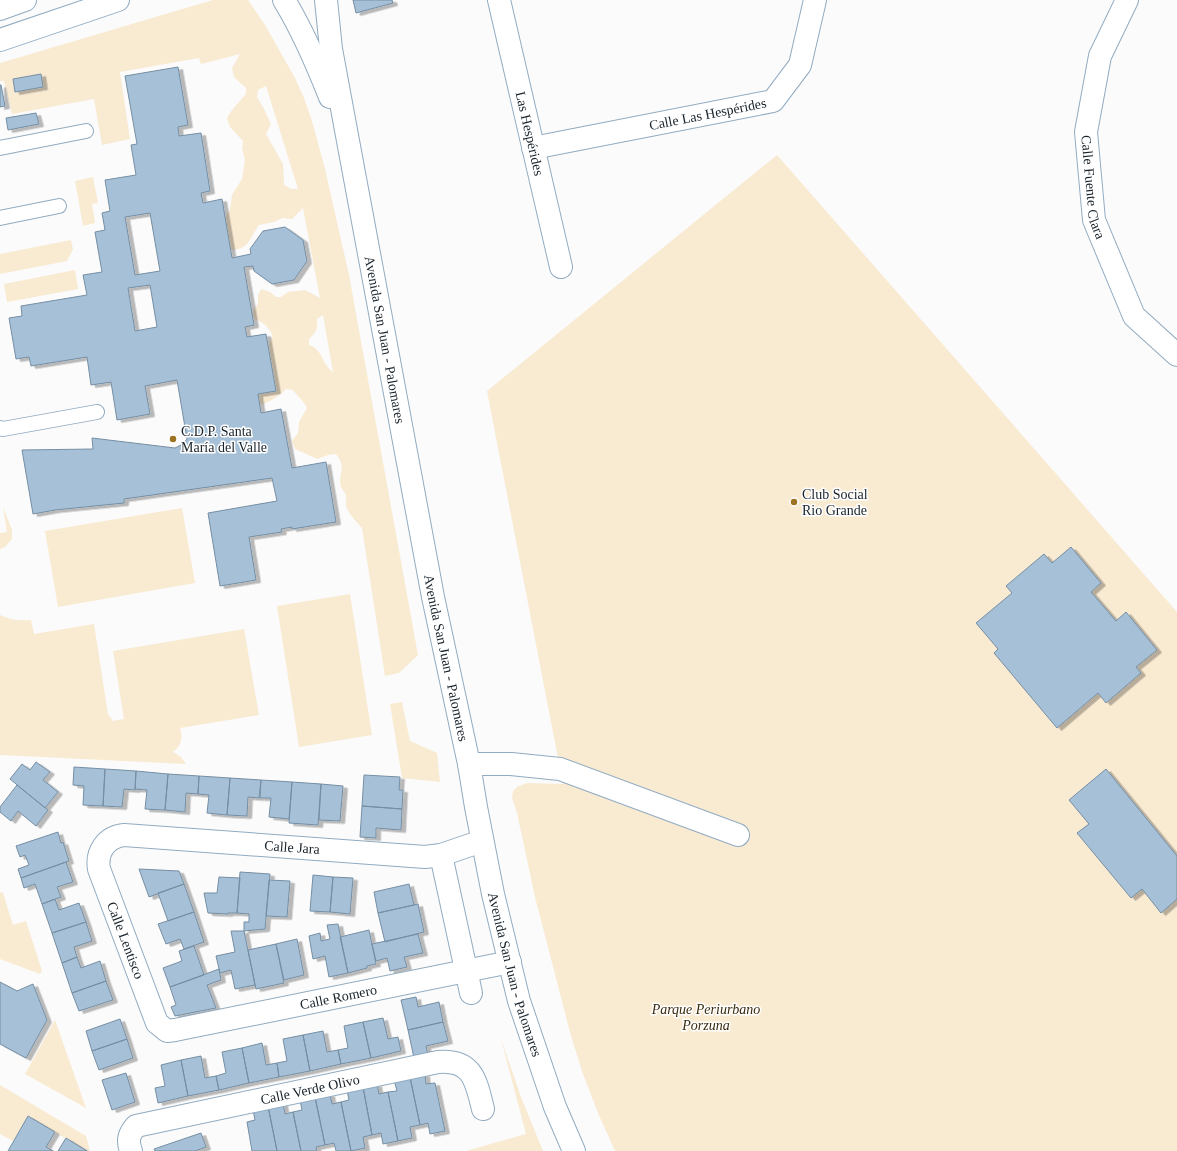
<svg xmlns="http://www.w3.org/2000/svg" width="1177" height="1151" font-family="Georgia,serif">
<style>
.green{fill:#f9ead2;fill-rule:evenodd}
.building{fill:#a6c0d7;stroke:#758ea3;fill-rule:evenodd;filter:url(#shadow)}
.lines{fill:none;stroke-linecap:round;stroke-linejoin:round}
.service-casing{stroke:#91abc1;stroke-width:16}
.minor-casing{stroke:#91abc1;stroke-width:24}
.tertiary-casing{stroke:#91abc1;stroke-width:24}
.service{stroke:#fff;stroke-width:14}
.minor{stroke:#fff;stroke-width:22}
.tertiary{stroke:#fff;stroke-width:22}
.poi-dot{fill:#9d7221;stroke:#fff;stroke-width:1.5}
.labels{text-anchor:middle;stroke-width:3;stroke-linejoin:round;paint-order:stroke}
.street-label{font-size:14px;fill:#18222a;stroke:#fff}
.poi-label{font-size:14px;fill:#18222a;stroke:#fff;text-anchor:start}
.park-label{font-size:14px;font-style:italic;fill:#3a290b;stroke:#fff}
</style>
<defs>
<filter id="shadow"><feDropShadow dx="4.5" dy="2.5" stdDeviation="0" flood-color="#0004"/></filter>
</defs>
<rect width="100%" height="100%" fill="#fbfbfb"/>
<path class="green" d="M213 0H248L265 25 295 78 304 98 312 121 325 169 349 275 418 655 399 673 385 676 362 528C356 521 348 514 346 505 345 502 347 498 346 495 345 492 342 490 341 487 337 472 348 469 336 454L328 455 317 459 295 449 292 441 298 433 299 422 307 408C304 401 298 397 293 390L286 389C281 395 268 403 260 405L258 394 276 391 268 345 273 336C268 326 263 322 253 318L252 312 258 304V295L261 289 270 292 276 297H281L288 292 305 290 320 298 303 208 292 219 283 218 274 222 259 225C249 239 250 249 231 250L225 217 230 209 232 195 242 179 245 160 242 148 243 141 230 127 227 118 232 110 246 94V88L234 77 232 68 240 54 201 64 199 58 120 72 130 139 102 145 94 99 12 114 4 81H0V63ZM266 86 298 189H291L284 185 283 164 266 134 271 124 263 107 257 97 258 90ZM323 315 333 372C321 364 324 350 309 345V339C316 333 318 329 317 319Z
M777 155 1177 612V1151H615L598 1113 583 1074 571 1036 535 897 517 813 512 798 513 791 517 787 527 783 563 784 487 391Z
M93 177 98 203 92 204 95 223 83 226 75 181Z
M71 240 73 249 67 261 0 274V254Z
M75 270 78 289 7 302 4 284Z
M3 507 12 530V539L5 547 0 549V533L7 532Z
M182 508 195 583 58 607 45 531Z
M350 594 372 735 299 747 277 606Z
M0 615C11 620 19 621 31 620L34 634 94 624 108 714 113 721 124 719 113 651 244 629 259 715 180 728C183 738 182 745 173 752L181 757 186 764 0 755Z
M402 702 410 741 437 753 440 782 402 778 390 704Z
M0 892 3 893 13 925 26 921 42 971 40 974 0 959Z
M55 1020 86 1108 25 1074Z
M501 1039 521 1097 543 1151H466L526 1134Z
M0 1085 86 1136 90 1151H87L28 1116 13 1141 0 1134Z"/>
<path class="building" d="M353 0H392L393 3 356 13Z
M178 67 188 125 178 127 179 136 201 133 210 191 201 193 203 203 222 199 232 258 251 254 250 249 263 231 285 227 303 240 307 261 294 280 272 284 254 271 253 266 244 267 254 325 245 327 247 337 266 334 276 391 258 394 261 413 281 409 292 468 326 462 336 522 292 529V527L281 529 282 532 249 537 256 580 220 586 208 513 277 501 272 478 124 499V503L55 510 33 514 22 450 93 449 92 438 175 448 183 444 187 439 177 380 145 386 150 414 117 420 111 382 91 385 87 357 31 366 29 357 16 359 9 318 22 316 21 306 87 295 83 275 102 272 95 232 105 230 102 213 110 211 105 180 136 175 131 145 137 144 125 76ZM150 213 160 271 135 275 125 217ZM150 285 157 327 135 331 128 288Z
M41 74 43 87 15 92 13 79Z
M0 85H1L5 106 0 107Z
M36 113 39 124 8 130 6 118Z
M1071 547 1101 583 1091 592 1116 621 1126 612 1157 650 1136 667 1141 673 1106 703 1098 693 1057 728 994 653 998 649 976 623 1012 593 1006 586 1044 554 1052 563Z
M36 762 50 772 43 780 58 792 45 808 10 779 22 764 30 770Z
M74 767 105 769 103 806 83 805 84 786 73 785Z
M105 769 136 771 135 790 124 789 122 807 103 806Z
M1106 769 1177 856V899L1161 913 1142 889 1131 898 1077 833 1089 824 1069 800Z
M136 771 168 774 165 810 145 809 147 790 135 789Z
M168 774 199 776 198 794 186 793 185 812 165 810Z
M364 775 400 777 399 790H403L402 809 362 806Z
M199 776 230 778 227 815 207 813 209 795 198 794Z
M230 778 261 780 259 798 248 797 247 816 227 815Z
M261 780 292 782 289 819 269 817 271 798H260Z
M292 782 321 784 318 825 289 823Z
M321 784 343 786 340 821 319 820Z
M17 785 48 810 36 826 18 811 11 821 0 812V807Z
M362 806 402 809 401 830 376 828V838L360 837Z
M58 832 61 843 63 842 69 861 21 878 18 869 29 865 25 855 20 857 16 846Z
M66 862 73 882 57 887 61 897 42 904 35 884 24 888 21 878Z
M139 869 179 871 184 884 149 897Z
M240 872 270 874 265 929 244 931V922H249V914L237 913Z
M313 875 333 877 330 912 310 911Z
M219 877 240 878 237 913H228V914L208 913 204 893H217Z
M333 877 353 878 350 914 330 912Z
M269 880 290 881 287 917 266 916Z
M184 884 194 912 168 921 158 893Z
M409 884 414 905 378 913 374 892Z
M55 899 59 910 79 903 86 922 52 933 42 904Z
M418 904 424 932 385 942 378 913Z
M194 912 204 942 184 949 180 939 166 944 158 924Z
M86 922 92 941 74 947 77 957 62 963 52 933Z
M338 924 348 973 329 977 325 956 313 959 309 936 320 933 321 941 330 939 327 925Z
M369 930 376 964 367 966V968L348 973 340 937Z
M231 931H244L255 985 235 989 231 970 220 973 216 956 235 952Z
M418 934 423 953 404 957 407 967 390 971 387 958 376 961 372 944Z
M297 939 304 975 284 980 276 944Z
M276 944 284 983 256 989 248 950Z
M194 946 204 975 170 987 163 968 182 961 179 951Z
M77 957 81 968 100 961 106 981 72 993 62 963Z
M219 969 221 980 207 985 216 1008 175 1016 171 1007 176 1005 170 987Z
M106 981 113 1000 79 1011 72 993Z
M0 982 17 991 33 984 47 1020 26 1058 0 1044Z
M416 997 418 1007 439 1002 443 1022 408 1030 401 1000Z
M383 1018 388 1039 398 1037 401 1051 371 1058 363 1022Z
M120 1019 127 1039 92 1051 86 1031Z
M363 1022 371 1058 341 1064 338 1050 348 1048 344 1026Z
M443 1022 448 1041 426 1046 428 1055 414 1058 408 1030Z
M323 1031 327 1052 338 1050 341 1064 310 1071 303 1035Z
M303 1035 310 1071 279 1077 277 1063 287 1061 283 1039Z
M127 1039 133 1058 99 1070 92 1051Z
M262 1043 266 1065 277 1063 279 1077 249 1083 242 1048Z
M242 1048 249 1083 219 1090 216 1076 226 1073 222 1052Z
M201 1056 205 1078 216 1076 219 1090 188 1096 181 1060Z
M181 1060 188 1096 158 1103 155 1088 165 1086 161 1065Z
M126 1073 135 1102 112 1110 102 1080Z
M425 1074 426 1084 435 1083 445 1131 430 1134 428 1123 420 1125 410 1077Z
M410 1077 420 1125 410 1127 412 1138 398 1141 388 1092 397 1091 394 1080Z
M377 1084 379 1094 388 1092 398 1141 383 1144 381 1133 372 1135 363 1087Z
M363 1087 372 1135 363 1137 365 1148 351 1151 341 1102 349 1100 347 1090Z
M330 1094 332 1104 341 1102 351 1151H336L334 1143 325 1145 315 1097Z
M315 1097 325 1145 316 1147 317 1151H301L293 1112 302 1110 300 1100Z
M283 1103 285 1114 293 1112 301 1151H277L268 1106Z
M268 1106 277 1151H252L247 1122 255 1120 253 1110Z
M28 1116 55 1132 46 1147 53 1151H8Z
M201 1133 206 1147 195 1151H155L154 1149Z
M66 1138 87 1151H58Z"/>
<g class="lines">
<g class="service-casing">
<path id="service" d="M0 148 86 131
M0 218 59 206
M0 428 3 429 97 412"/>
</g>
<g class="minor-casing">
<g id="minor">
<path id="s1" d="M499 0 561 267"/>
<path id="s2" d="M1127 0 1100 56 1086 132 1094 220 1134 316 1177 355"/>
<path id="s3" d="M533 148 773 101 800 65 815 0"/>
<path d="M469 764H511L560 769 738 835"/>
<path id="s4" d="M482 841 441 855 425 857 124 835C106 837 96 852 99 869L157 1023 167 1031 175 1030 510 962"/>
<path d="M441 855 471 993"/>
<path id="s5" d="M131 1151C127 1140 129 1134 136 1126L438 1062C473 1059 476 1081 483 1109"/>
</g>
</g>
<g class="tertiary-casing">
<g id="tertiary">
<path d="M284 0C303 31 317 64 330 97"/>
<path id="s6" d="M326 0 331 49 351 157 433 597 469 764 476 807 493 894 519 1001 555 1107 574 1151"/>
<path d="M0 9 25 0"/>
<path d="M0 40 118 0"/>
</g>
</g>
<use href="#service" class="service"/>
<use href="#minor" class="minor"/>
<use href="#tertiary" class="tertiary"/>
</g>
<g class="poi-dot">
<circle cx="173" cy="439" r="4"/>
<circle cx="794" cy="502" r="4"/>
</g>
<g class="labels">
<g class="street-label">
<text dy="5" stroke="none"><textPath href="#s3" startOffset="178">Calle Las Hespérides</textPath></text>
<text dy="5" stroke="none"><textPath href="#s1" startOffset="137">Las Hespérides</textPath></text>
<text dy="5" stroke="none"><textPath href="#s2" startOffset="195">Calle Fuente Clara</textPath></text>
<text dy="5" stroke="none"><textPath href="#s6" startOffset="345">Avenida San Juan - Palomares</textPath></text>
<text dy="5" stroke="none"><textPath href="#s6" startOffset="669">Avenida San Juan - Palomares</textPath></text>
<text transform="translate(292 847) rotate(4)" y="5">Calle Jara</text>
<text dy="5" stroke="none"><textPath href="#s4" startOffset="485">Calle Lentisco</textPath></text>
<text dy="5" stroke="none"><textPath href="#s6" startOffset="993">Avenida San Juan - Palomares</textPath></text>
<text dy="5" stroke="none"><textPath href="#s4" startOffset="761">Calle Romero</textPath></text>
<text dy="5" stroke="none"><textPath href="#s5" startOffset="205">Calle Verde Olivo</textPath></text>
</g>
<g class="poi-label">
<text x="181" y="436">C.D.P. Santa<tspan x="181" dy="16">María del Valle</tspan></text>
<text x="802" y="499">Club Social<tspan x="802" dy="16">Rio Grande</tspan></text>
</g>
<g class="park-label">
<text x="706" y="1014">Parque Periurbano<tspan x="706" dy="16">Porzuna</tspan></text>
</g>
</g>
</svg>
